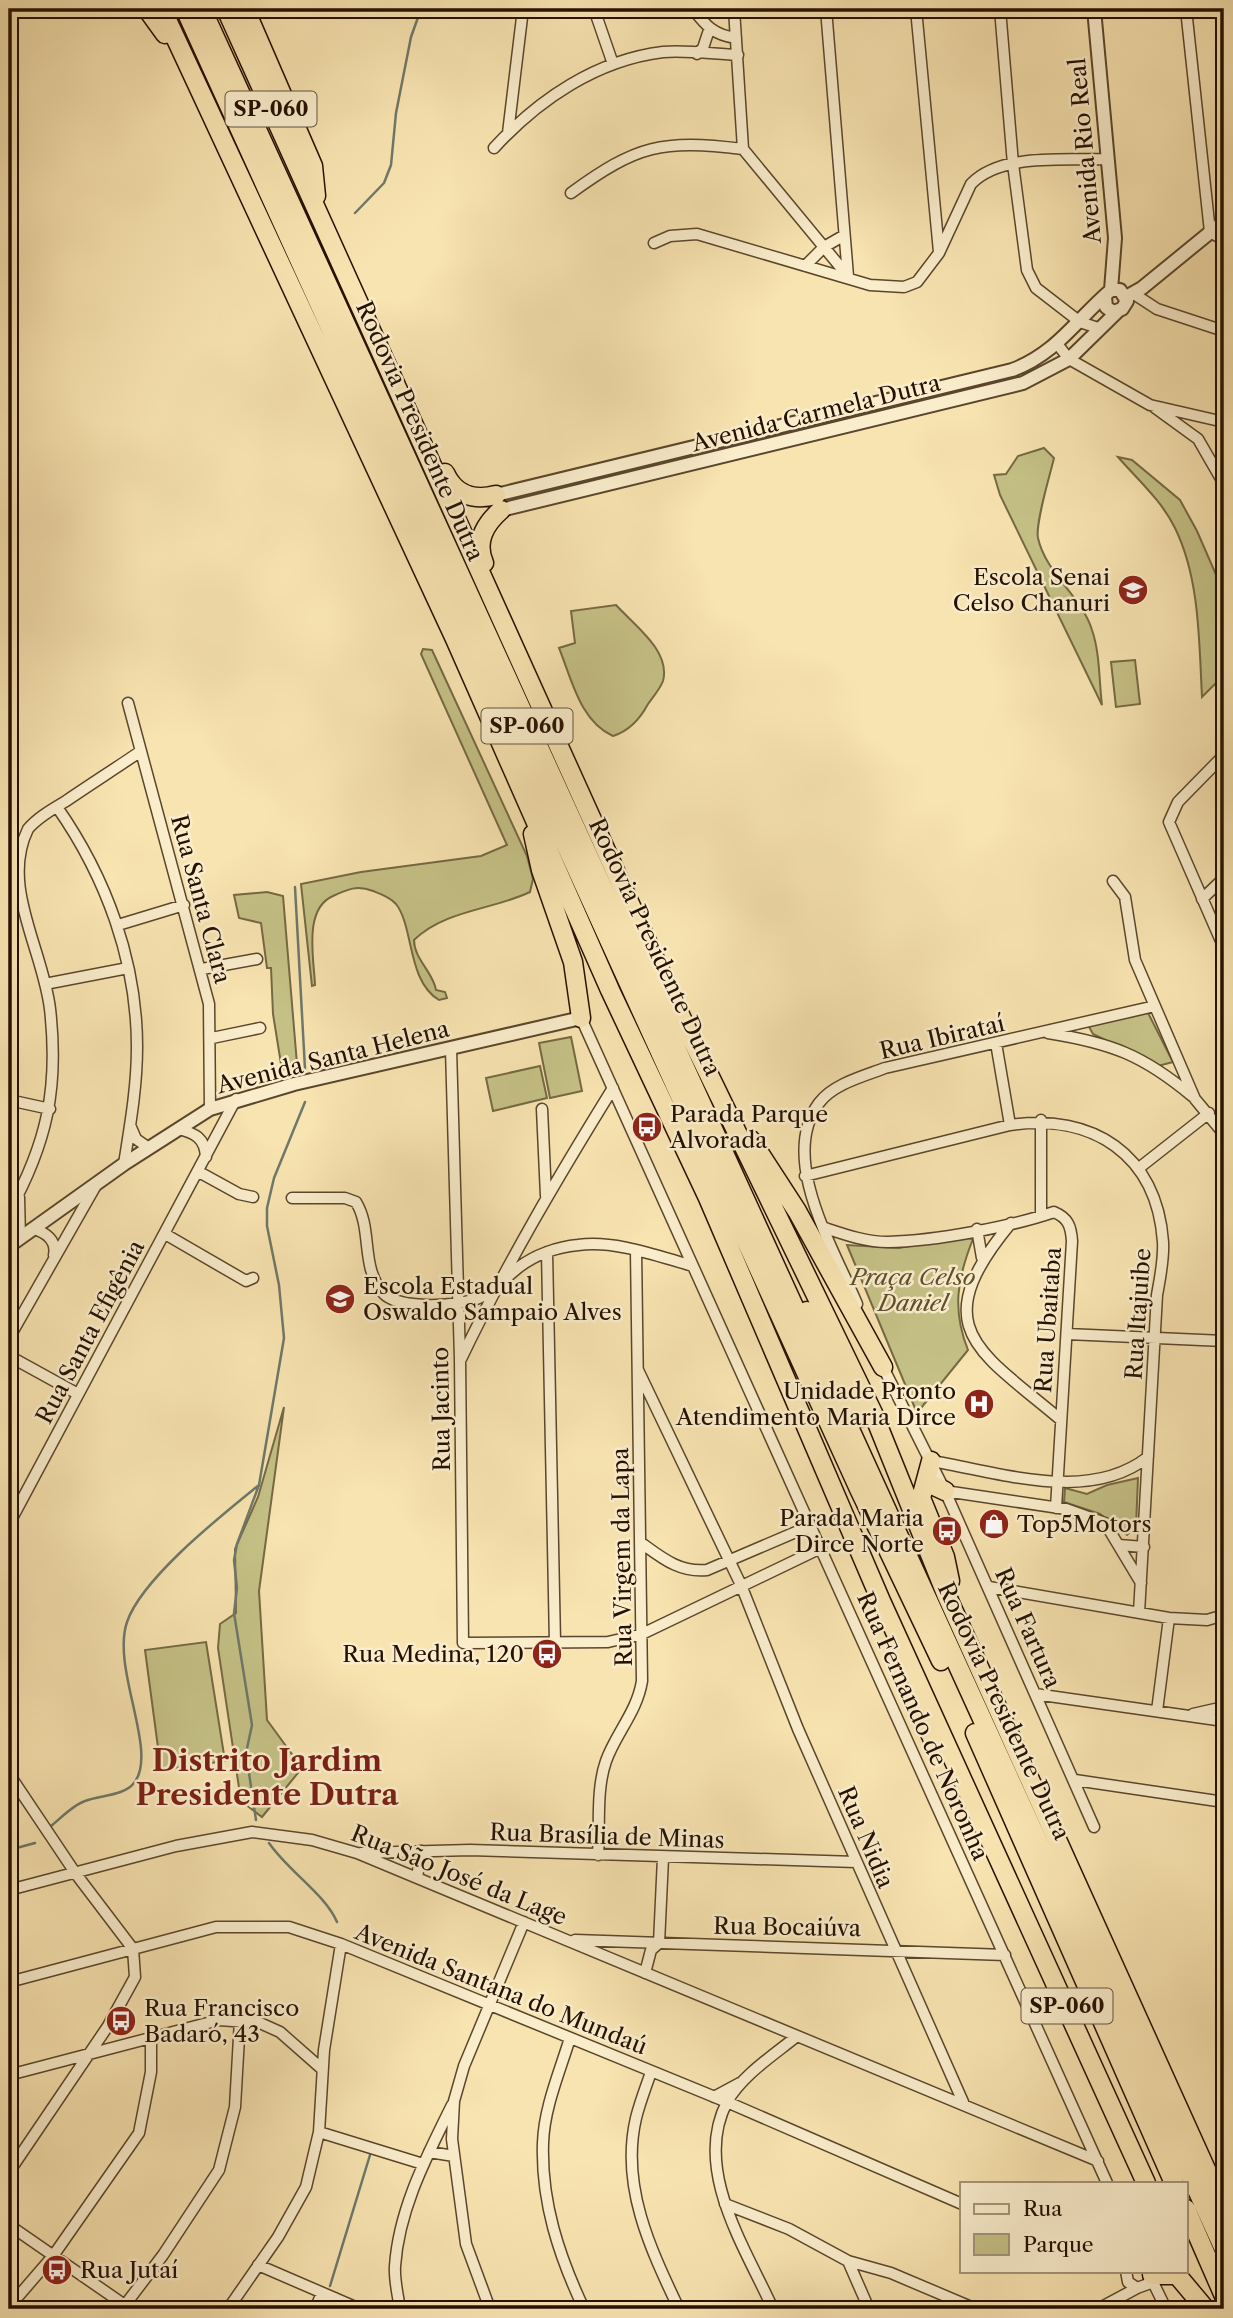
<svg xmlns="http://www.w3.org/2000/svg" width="1233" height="2318" font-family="'Libre Caslon Text',serif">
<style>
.green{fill:#c5c186;stroke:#756943;stroke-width:2}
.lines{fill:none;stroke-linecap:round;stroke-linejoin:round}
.stream{stroke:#6e786b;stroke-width:2.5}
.minor-casing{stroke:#5a462c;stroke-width:13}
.tertiary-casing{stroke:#5a462c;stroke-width:16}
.motorway-casing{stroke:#251100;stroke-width:21}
.minor{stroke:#faedcc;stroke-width:10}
.tertiary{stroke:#faedcc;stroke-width:12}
.motorway{stroke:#f8e4b1;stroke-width:18}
.labels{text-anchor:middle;stroke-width:5;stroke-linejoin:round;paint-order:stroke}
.shield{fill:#faedcc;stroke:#65533d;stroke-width:2}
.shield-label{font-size:21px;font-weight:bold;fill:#251100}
.street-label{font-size:23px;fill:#251100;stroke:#faedcc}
.poi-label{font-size:23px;fill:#251100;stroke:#faedcc;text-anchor:start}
.park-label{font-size:23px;font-style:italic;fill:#5d4f2f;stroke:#faedcc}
.district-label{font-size:30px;font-weight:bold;fill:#7a1f14;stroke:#faedcc}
</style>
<rect width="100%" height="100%" fill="#f8e4b1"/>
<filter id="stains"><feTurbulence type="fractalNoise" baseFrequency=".00286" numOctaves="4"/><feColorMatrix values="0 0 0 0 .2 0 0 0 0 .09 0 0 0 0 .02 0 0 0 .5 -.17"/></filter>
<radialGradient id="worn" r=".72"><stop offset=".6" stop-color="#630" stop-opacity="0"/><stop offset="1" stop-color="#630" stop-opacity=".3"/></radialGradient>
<path class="green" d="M1044 448 1054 458C1050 475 1035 524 1038 538 1046 574 1081 595 1092 630 1100 653 1099 681 1102 705L1000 495 994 475 1006 474 1018 456Z
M1118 457 1132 460 1180 500 1197 531 1224 593V675L1202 697C1199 642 1200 579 1175 528 1162 501 1137 479 1118 457Z
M616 605C634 625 671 651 663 681 660 689 653 697 648 704 640 719 629 731 613 736 580 721 572 680 559 648L575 643 571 611Z
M423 649 432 650 527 856 533 879 530 892C492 910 445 910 414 940 414 959 433 972 436 990L445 992 447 998 439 1000C407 981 414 927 396 904 390 897 381 894 373 891 357 885 348 889 333 896 303 909 314 959 315 985L312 986 301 884 361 872 481 856 507 845 421 654Z
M1135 660 1140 704 1116 707 1111 662Z
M267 892 283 896 297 1064 282 1070 273 1014 271 968H267L261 923 239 918 234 895Z
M1144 1005 1173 1062 1158 1066 1093 1034 1084 1018Z
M571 1037 582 1091 550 1098 539 1043Z
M540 1066 547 1098 493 1111 486 1078Z
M961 1237 973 1239C957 1279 952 1310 968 1350L917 1413 847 1245 899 1248Z
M284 1407 259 1591 267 1720 302 1768 262 1817 241 1801 218 1648 220 1624 236 1613 235 1549 258 1497Z
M1138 1478 1136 1526 1127 1535 1100 1514 1064 1502 1065 1488 1087 1494 1107 1485Z
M206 1642 225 1761 161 1770 145 1650Z"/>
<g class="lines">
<path class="stream" d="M355 213 384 183 391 165 396 113 411 37 421 9
M295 887 305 1069
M256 1820 246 1753 252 1725 234 1613 237 1588 234 1560 237 1544 259 1485
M51 1826C61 1818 73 1805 85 1801 100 1795 124 1796 134 1783 159 1752 111 1669 127 1622 142 1578 222 1515 259 1485L284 1338 279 1285 267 1226V1208L274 1178 305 1102
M269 1843C289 1872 325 1894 337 1922
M9 1850 35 1843
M330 2286 370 2155
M322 2309 325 2303"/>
<g class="minor-casing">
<path id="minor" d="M594 9 613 64
M693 9C706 26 714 35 736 38
M734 9 743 149
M826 9 848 276
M916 9 939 252
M1000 9 1013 164 1027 270 1036 288 1080 322 1098 328
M1186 9 1210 232 1224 240
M697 54 703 48 709 30
M508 133 523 9
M494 148C539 99 597 60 663 52 687 50 714 54 738 55
M743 149 847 275
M571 193C637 145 662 139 743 149
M654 243 670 236 697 234 870 285 904 287 917 282 939 253 971 184C1002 152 1067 161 1108 159
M805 266 824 247 843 236
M1134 294 1157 309 1224 331
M1058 345 1069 359 1150 405 1224 422
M1154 407 1198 439 1224 484
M128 703 209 1004 210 1109
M1224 755 1178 802 1169 822 1224 948
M57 807C106 877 137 961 137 1047 137 1087 130 1126 124 1164
M1113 881 1125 897 1135 960 1195 1099 1224 1134
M1202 899 1224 878
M118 925 184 905
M202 969 257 959
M45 984 128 968
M581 1018 1107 2183
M1048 1033C1111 1043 1143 1055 1192 1096
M212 1038 260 1028
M996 1043 1010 1125
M451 1049 460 1359 463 1643 608 1642 642 1634 821 1548
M9 1100 50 1109
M542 1109 546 1196
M1041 1120V1216
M130 1125 136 1139 149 1148
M178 1129C195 1133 205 1138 206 1157
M1139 1168 1209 1113
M199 1172 239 1194 253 1197
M805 1176 1010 1125C1092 1113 1157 1154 1163 1242 1164 1260 1160 1278 1157 1295L1139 1613
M19 1197 20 1238
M292 1198H345L356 1202C373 1230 360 1266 383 1293 398 1310 461 1307 481 1297 495 1290 506 1277 519 1267 535 1255 557 1247 578 1245 616 1240 657 1256 693 1266
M9 1212C47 1143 59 1088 50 1009 43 949 0 886 28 829 38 817 53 809 66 801 91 784 116 768 141 751
M1011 1223C924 1328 978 1350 1061 1420
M825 1228C846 1235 866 1242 888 1242 935 1241 1010 1227 1054 1212 1068 1218 1071 1226 1072 1241L1056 1508
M33 1229C46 1232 57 1241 54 1255
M977 1229 982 1258
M165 1234 246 1281 253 1278
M547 1252 555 1643
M857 1304C834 1249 778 1158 819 1103 833 1084 864 1076 885 1068L1155 1006
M1067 1334 1224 1341
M9 1338 95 1187
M9 1356 78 1394
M461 1359C506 1265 558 1177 613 1088
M881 1363 945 1491 1094 1827
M638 1370 741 1585 798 1729 963 2102
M931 1461C1000 1472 1088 1504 1148 1457
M945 1491 1066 1509 1105 1523 1141 1583
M9 1524 236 1099
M640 1542C661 1557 679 1573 707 1570L810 1526
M1119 1545 1144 1547
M989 1587 1169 1618 1207 1620 1224 1615
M1035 1694 1224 1721
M1157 1711 1169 1618
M1193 1714 1224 1707
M9 1774 76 1874 133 1949 135 1977 108 2026 9 2172
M1075 1780 1224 1802
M361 1853 470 1850 856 1862
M598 1855C600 1825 596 1789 606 1761 616 1733 637 1712 642 1681L636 1250
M417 1878 421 1851
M9 1890 176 1846 252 1832 312 1840 357 1853 1098 2161
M575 1940 1005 1955
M645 1973 651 1950 659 1943 663 1858
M9 1982 216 1927H289L341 1944 727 2102 962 2204
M570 2038C560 2071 544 2108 543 2143 541 2202 559 2256 584 2309
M651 2072C646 2087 640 2102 636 2118 620 2186 651 2250 679 2309
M9 2075 219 2020 260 2023 280 2032 322 2069
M714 2097 740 2083
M319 2132 423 2164
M429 2152 454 2156
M725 2204 789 2229 848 2261 891 2273 976 2309
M9 2225 129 2308
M848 2261 869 2309
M258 2265 360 2309
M1126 2271 1128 2282 1137 2288 1148 2284 1152 2272
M1151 2278 1166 2309
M9 2307 53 2256 139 2133 151 2072V2038
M122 2309 163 2255 219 2170 235 2107 240 2020
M228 2309 278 2237 306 2187 319 2132 324 2050 341 1944
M315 2309 322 2293
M330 2309 335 2298
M400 2309C398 2295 394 2280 395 2266 399 2208 427 2156 452 2105
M490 2309 466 2244 452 2139 454 2101 464 2066 524 1922
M773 2309C746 2249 692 2169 727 2102 742 2075 774 2055 797 2036
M1098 2309 1137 2288"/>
</g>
<g class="tertiary-casing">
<path id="tertiary" d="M1094 9 1115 238 1111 290
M1126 297 1142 288 1224 221
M496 495 1012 370C1056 354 1077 319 1111 290H1120L1127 301 1122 309 1113 312 1106 307 1105 297
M501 510 1023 383 1069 359 1118 311
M9 1246 124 1164 210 1109 294 1084 581 1018"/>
</g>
<g class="motorway-casing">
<path id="motorway" d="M147 9 165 34
M162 9 455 639 610 990 708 1198 881 1601 1146 2183
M185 9 859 1489 941 1661
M202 9 1224 2249
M226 9 682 1019 873 1413 946 1594 1224 2209
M245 9 313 166 316 196
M445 473C455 495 473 501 496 495
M484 563C475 542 484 525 501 510
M533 834 541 870 573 962 581 1018
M751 1140 797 1211 883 1367
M807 1311 862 1417
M931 1461 921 1498 945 1557 950 1581
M928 1483 945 1491
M911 1694 937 1748
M975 1733 1174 2183
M1186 2209 1224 2296
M1152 2275H1177L1203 2306"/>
</g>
<use href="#minor" class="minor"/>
<use href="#tertiary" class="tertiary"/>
<use href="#motorway" class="motorway"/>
</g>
<defs>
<g id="university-disc" transform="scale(1.575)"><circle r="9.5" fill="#8f2418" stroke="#faedcc"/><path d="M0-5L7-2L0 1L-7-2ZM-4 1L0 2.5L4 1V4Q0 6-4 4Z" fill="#fff"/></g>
<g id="bus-disc" transform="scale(1.575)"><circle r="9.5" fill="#8f2418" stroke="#faedcc"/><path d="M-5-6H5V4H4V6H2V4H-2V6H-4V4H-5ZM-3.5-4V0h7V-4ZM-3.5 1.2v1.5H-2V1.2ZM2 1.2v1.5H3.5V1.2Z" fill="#fff"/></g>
<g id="school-disc" transform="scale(1.575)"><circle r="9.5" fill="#8f2418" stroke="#faedcc"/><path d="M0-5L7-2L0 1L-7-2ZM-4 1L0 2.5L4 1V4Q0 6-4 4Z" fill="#fff"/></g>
<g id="hospital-disc" transform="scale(1.575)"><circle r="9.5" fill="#8f2418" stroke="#faedcc"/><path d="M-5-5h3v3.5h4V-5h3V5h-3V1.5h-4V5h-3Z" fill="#fff"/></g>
<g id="shop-disc" transform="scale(1.575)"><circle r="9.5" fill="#8f2418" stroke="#faedcc"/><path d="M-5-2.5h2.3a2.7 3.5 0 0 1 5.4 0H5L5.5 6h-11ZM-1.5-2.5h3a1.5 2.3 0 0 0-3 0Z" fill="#fff"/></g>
</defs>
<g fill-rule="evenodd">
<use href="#university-disc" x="1133" y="590"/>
<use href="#bus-disc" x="647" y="1127"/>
<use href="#school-disc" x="340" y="1299"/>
<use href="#hospital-disc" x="979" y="1404"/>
<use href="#shop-disc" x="994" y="1524"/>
<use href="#bus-disc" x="947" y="1531"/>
<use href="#bus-disc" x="547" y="1654"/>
<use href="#bus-disc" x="121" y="2021"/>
<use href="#bus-disc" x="57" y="2270"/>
</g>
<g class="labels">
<g class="shield">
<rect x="225.5" y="91.5" width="91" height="35" rx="5"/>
<rect x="481.5" y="708.5" width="91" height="35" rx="5"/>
<rect x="1021.5" y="1988.5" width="91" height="35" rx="5"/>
</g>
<g class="shield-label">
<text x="271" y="116">SP-060</text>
<text x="527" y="733">SP-060</text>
<text x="1067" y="2013">SP-060</text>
</g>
<g class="street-label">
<text transform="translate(1085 151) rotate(-95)" y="8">Avenida Rio Real</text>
<text transform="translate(816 413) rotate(-14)" y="8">Avenida Carmela Dutra</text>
<text transform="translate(420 431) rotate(66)" y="8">Rodovia Presidente Dutra</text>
<text transform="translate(201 899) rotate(75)" y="8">Rua Santa Clara</text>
<text transform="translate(655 947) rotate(65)" y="8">Rodovia Presidente Dutra</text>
<text transform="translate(942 1037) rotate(-13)" y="8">Rua Ibirataí</text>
<text transform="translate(333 1057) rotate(-14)" y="8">Avenida Santa Helena</text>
<text transform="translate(1138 1314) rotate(-86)" y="8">Rua Itajuibe</text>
<text transform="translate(1048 1320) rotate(-86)" y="8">Rua Ubaitaba</text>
<text transform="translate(90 1332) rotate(-62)" y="8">Rua Santa Efigênia</text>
<text transform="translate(441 1409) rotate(-91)" y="8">Rua Jacinto</text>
<text transform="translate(622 1557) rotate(-91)" y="8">Rua Virgem da Lapa</text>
<text transform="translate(1028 1628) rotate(66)" y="8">Rua Fartura</text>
<text transform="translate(1004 1711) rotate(65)" y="8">Rodovia Presidente Dutra</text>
<text transform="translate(923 1726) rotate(66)" y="8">Rua Fernando de Noronha</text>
<text transform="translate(607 1836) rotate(2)" y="8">Rua Brasília de Minas</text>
<text transform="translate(866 1837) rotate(67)" y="8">Rua Nidia</text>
<text transform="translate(459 1875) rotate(22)" y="8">Rua São José da Lage</text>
<text transform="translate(787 1927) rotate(1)" y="8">Rua Bocaiúva</text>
<text transform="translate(501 1989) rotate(22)" y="8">Avenida Santana do Mundaú</text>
</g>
<g class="poi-label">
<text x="1110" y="585" text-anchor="end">Escola Senai<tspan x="1110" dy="26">Celso Chanuri</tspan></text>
<text x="670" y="1122">Parada Parque<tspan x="670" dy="26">Alvorada</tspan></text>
<text x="363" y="1294">Escola Estadual<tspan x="363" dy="26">Oswaldo Sampaio Alves</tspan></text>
<text x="956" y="1399" text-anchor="end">Unidade Pronto<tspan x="956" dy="26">Atendimento Maria Dirce</tspan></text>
<text x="924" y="1526" text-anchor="end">Parada Maria<tspan x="924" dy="26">Dirce Norte</tspan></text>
<text x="1017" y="1532">Top5Motors</text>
<text x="524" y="1662" text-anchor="end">Rua Medina, 120</text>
<text x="144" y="2016">Rua Francisco<tspan x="144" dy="26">Badaró, 43</tspan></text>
<text x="80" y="2278">Rua Jutaí</text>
</g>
<g class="park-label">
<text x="913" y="1285">Praça Celso<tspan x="913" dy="26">Daniel</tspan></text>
</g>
<g class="district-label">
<text x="267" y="1771">Distrito Jardim<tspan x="267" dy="34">Presidente Dutra</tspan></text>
</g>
</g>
<rect width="1233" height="2318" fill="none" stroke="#f8e4b1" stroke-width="35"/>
<rect x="10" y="10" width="1212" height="2297" fill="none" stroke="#251100" stroke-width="3.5"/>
<rect x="18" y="18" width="1198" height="2283" fill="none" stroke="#251100" stroke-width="2"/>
<rect x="960" y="2182" width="228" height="91" fill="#faedcc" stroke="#a5957a" stroke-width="2"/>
<rect x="974" y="2204" width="35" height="10" fill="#faedcc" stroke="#a5957a" stroke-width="2"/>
<text x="1023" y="2216" font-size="21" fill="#251100">Rua</text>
<rect x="974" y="2234" width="35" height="21" fill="#c5c186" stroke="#a5957a" stroke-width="2"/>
<text x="1023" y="2252" font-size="21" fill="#251100">Parque</text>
<rect width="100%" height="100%" filter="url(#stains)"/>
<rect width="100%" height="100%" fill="url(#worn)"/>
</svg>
